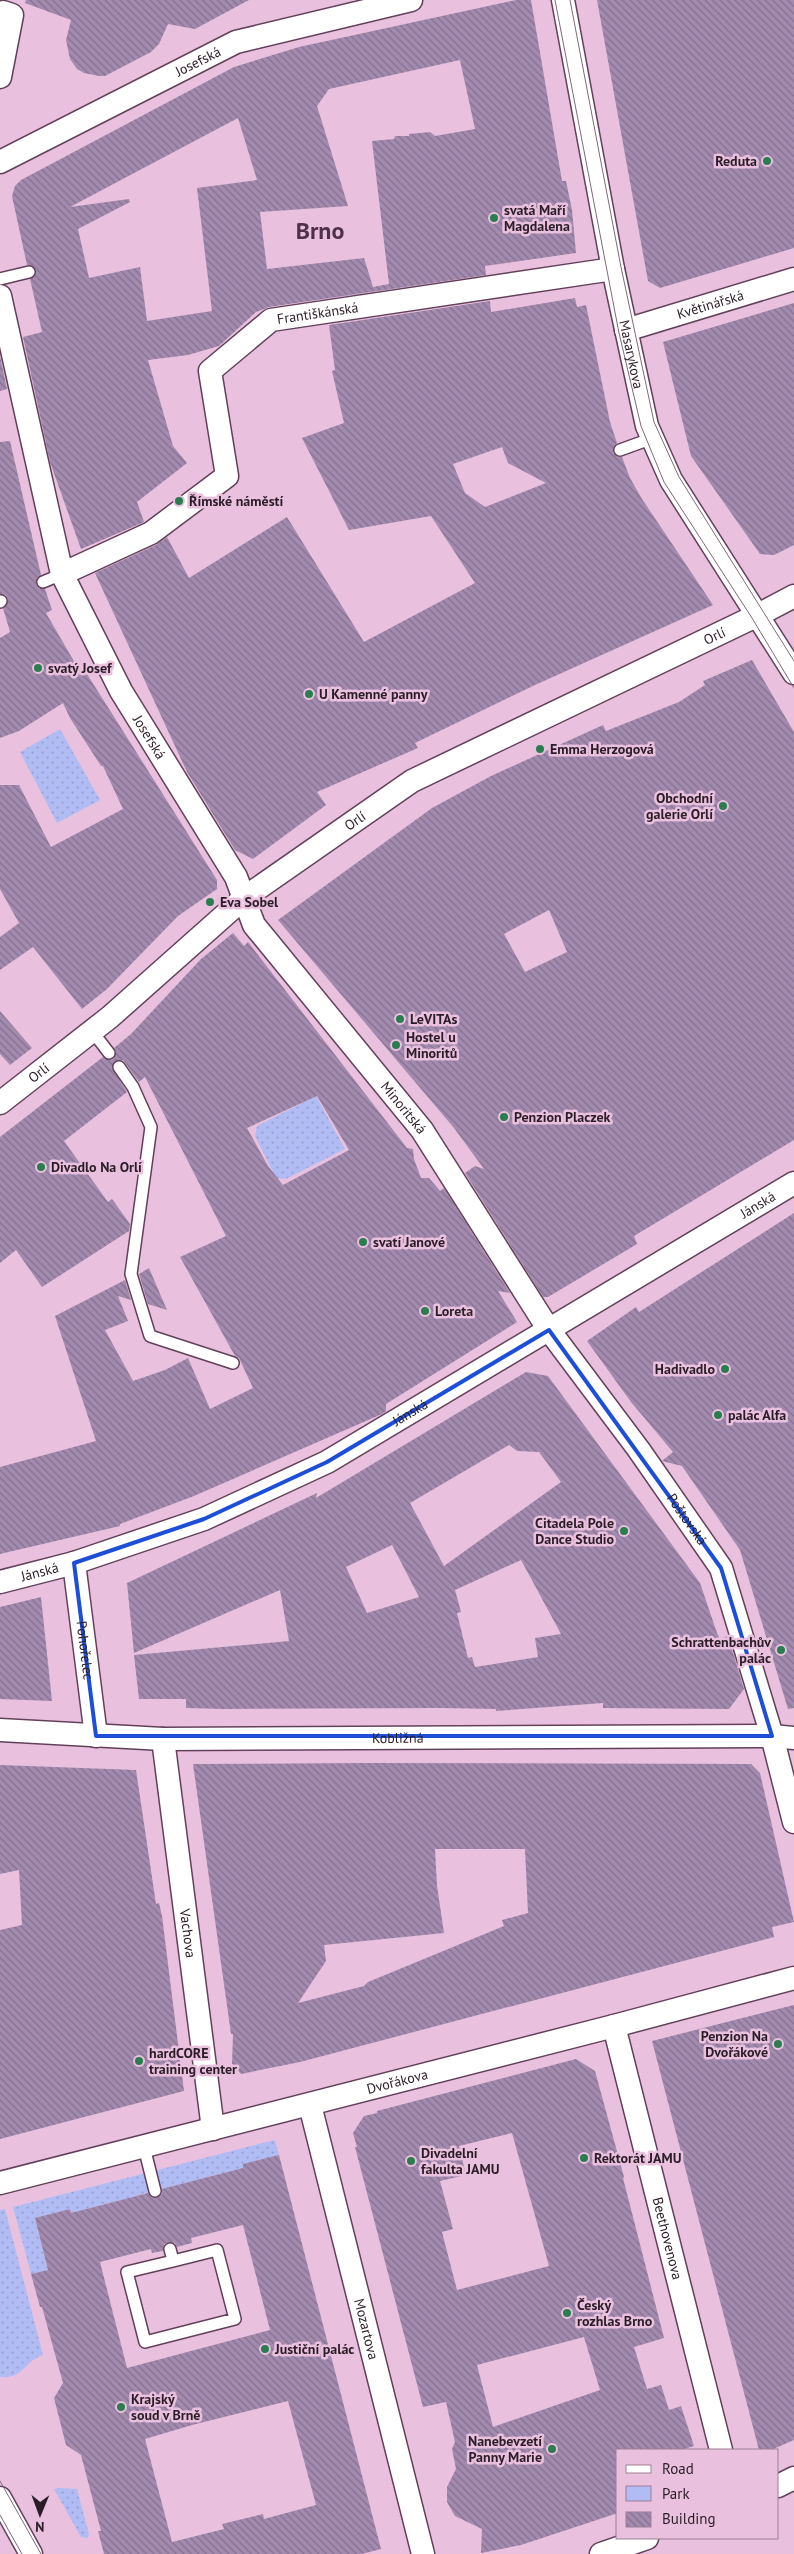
<svg xmlns="http://www.w3.org/2000/svg" width="794" height="2554" font-family="'PT Sans',sans-serif">
<style>
.green{fill:url(#green-dots)}
.building{fill:url(#building-back-hatch);fill-rule:evenodd}
.lines{fill:none;stroke-linecap:round;stroke-linejoin:round}
.lane-casing{stroke:#62405a;stroke-width:14}
.street-casing{stroke:#62405a;stroke-width:25}
.lane{stroke:#fff;stroke-width:11}
.street{stroke:#fff;stroke-width:22}
.tram{stroke:#81677a;stroke-width:1}
.marked{fill:none;stroke:#1d4ed8;stroke-width:4;stroke-linejoin:round}
.poi-dot{fill:#2b7d4f;stroke:#e9c1df;stroke-width:2}
.labels{text-anchor:middle;stroke-width:5;stroke-linejoin:round;paint-order:stroke}
.street-label{font-size:14px;fill:#2b1c27;stroke:#e9c1df}
.poi-label{font-size:14px;font-weight:bold;fill:#2b1c27;stroke:#e9c1df;text-anchor:start}
.town-label{font-size:24px;font-weight:bold;fill:#503049;stroke:#e9c1df}
</style>
<defs>
<pattern id="green-dots" width="8" height="8" patternUnits="userSpaceOnUse" patternTransform="scale(1.25)"><rect width="8" height="8" fill="#b0bcf3"/><path d="M2 2h.1M6 6h.1" fill="none" stroke="#98a1d0" stroke-width="1.8" stroke-linecap="round"/></pattern>
<pattern id="building-back-hatch" width="6" height="6" patternUnits="userSpaceOnUse" patternTransform="scale(1.25)"><rect width="6" height="6" fill="#a38aaf"/><path d="M-1 5l2 2M0 0l6 6M5-1l2 2" fill="none" stroke="#85708e"/></pattern>
</defs>
<rect width="100%" height="100%" fill="#e9c1df"/>
<path class="green" d="M60 729 100 800 57 823 20 752Z
M316 1096 345 1149 286 1179 276 1178 255 1136 257 1126Z
M275 2140 279 2155 243 2168 71 2213 70 2209 35 2218 48 2270 31 2274 13 2207Z
M5 2209 43 2355C23 2362 24 2379 0 2377V2210Z
M59 2488 77 2489 89 2534 87 2538 81 2537 54 2489Z"/>
<path class="building" d="M26 0H249L195 29 168 24 159 44 151 52 105 76H99L84 73 77 69 70 59 66 40 71 20 25 3Z
M516 0H531L562 181H566L572 210 576 253 485 266 486 275 269 307 256 312 219 346 188 355 148 360 173 446 187 463 137 502 144 522 81 549 50 462 23 337 42 332 30 279 34 277 36 271 34 267 27 265 12 196 15 186 21 180 234 67 299 47ZM460 60 475 129 435 136 430 132 409 134V136H395L394 139 372 141 389 284 373 287 364 258 267 269 260 212 348 206 317 106 329 89ZM238 118 257 180 197 188 212 311 147 321 140 267 89 278 78 229 130 202 129 199 70 207Z
M597 0H794V248L660 288 648 281Z
M575 298 577 307 586 305 610 422 617 443 613 448V453L618 457H622L630 478 642 499 713 605 535 685 415 743 418 748 317 792 326 805 253 859 235 850 187 772 95 573 156 545 167 537 189 578 287 517 364 642 475 583 431 516 349 530 302 438 344 423 332 371 335 370 329 325 490 301 491 312ZM502 447 508 463 546 483 485 507 465 493 453 464Z
M794 303V545L774 555 760 554 691 456 663 342Z
M0 356 7 389 0 391Z
M10 441 41 575 37 578 36 584 39 588 45 589 52 610 46 613 82 675 87 674 217 880V889L178 916 107 989 82 1009 33 947 0 970V937L19 923 0 889V785H19L51 847 123 809 103 766H101L70 718 63 703 19 731 0 738V638L10 632 3 608 8 600 6 595 0 594V442Z
M752 660 794 732V1140L634 1236 637 1244 617 1256 548 1297H543L465 1173 475 1166 484 1169 454 1128 278 920 432 808 491 776 603 725 606 731 679 702 705 685 703 681ZM549 910 567 952 525 972 504 934Z
M233 933 244 946 248 942 407 1148 413 1149 414 1159 421 1178H429L440 1191 444 1188 510 1293 498 1291 517 1322 386 1404V1411L382 1414 194 1496 120 1524V1526L0 1554V1467L96 1441 55 1316 125 1280 131 1300 118 1296 128 1321 105 1330 133 1381 165 1370 188 1358 210 1409 253 1388 239 1358 235 1356 180 1257 226 1236 145 1077 139 1082 123 1060 115 1061 112 1068 127 1092 64 1141 108 1202 112 1199 130 1224 129 1231 42 1287 16 1250 0 1263V1137L103 1057 110 1060 114 1059 116 1052 114 1048 131 1034 201 959ZM317 1096 349 1150 283 1185 268 1166 247 1128Z
M0 1011 32 1048 10 1065 0 1054Z
M794 1213V1708L788 1709 740 1550 682 1466 662 1461 673 1452 631 1402 587 1341 636 1307 639 1312Z
M149 1268 167 1310 148 1304 139 1274Z
M526 1372 548 1376 700 1583 717 1633 720 1639 728 1636 744 1689 729 1709 603 1708V1703L496 1711V1709L441 1708 223 1709 186 1708V1699H139L134 1655 289 1641 280 1590 134 1653 127 1583 317 1493 316 1498ZM509 1445 517 1451 539 1452 561 1482 444 1566 410 1503ZM392 1545 419 1597 367 1613 346 1567ZM521 1560 561 1634 535 1638 538 1657 475 1667 472 1657 468 1658 457 1613 461 1612 455 1590Z
M41 1597 52 1701 0 1699V1607Z
M366 1763 751 1764 760 1773 794 1922 772 1927 774 1937 300 2062 241 2074 232 2064 233 2034H231L193 1764ZM435 1849H525L528 1913 502 1920 504 1926 368 1982 364 1986 298 2003 326 1961 324 1945 444 1933 437 1886Z
M0 1765 136 1770 156 1904 159 1903 162 1916 184 2091 0 2139V1930L22 1925 19 1870 0 1874Z
M794 2005V2440L771 2450H759L652 2041Z
M576 2059 595 2071 624 2177 623 2178 664 2338 634 2347 647 2389 661 2385 669 2410 681 2406 694 2446 681 2450H618V2513L521 2545 481 2553 482 2529 455 2516 447 2502V2487L456 2469 452 2449 455 2442 446 2402 423 2407 355 2147H357L353 2133 364 2116 377 2113V2111ZM512 2133 549 2266 457 2290 442 2232 453 2229 440 2181 466 2175 459 2146ZM584 2337 600 2390 493 2427 477 2365Z
M279 2155 381 2549 362 2554H104L98 2531H101L81 2455 66 2445 54 2398 63 2383 42 2307H40L31 2274 48 2270 35 2218 70 2209 71 2213 148 2193 152 2198H157L162 2194V2189L243 2168V2164ZM243 2225 270 2330 127 2368 100 2262 151 2249 152 2253 163 2251 164 2244 169 2242 175 2243 177 2247 192 2243 191 2238ZM288 2401 316 2505 264 2519 263 2514 222 2524 224 2529 172 2542 145 2439 192 2425Z"/>
<g class="lines">
<g class="lane-casing">
<path id="lane" d="M0 279 29 272
M620 450 653 438
M43 582 62 574
M0 602 1 601
M92 1031 109 1053
M119 1067 133 1087 151 1127 131 1274 150 1336 233 1363
M144 2147 155 2191
M170 2249 173 2261 127 2272 145 2342 235 2319 217 2250 173 2261"/>
</g>
<g class="street-casing">
<g id="street">
<path id="s1" d="M563 0 613 269 647 426 671 480 794 673"/>
<path d="M0 77 12 15 3 12"/>
<path id="s2" d="M0 162 236 42 411 0"/>
<path id="s3" d="M0 296 62 574 121 691 236 877 254 925 422 1130 549 1330 639 1450 721 1568 772 1736 794 1822"/>
<path id="s4" d="M626 330 794 279"/>
<path id="s5" d="M62 574 151 533 227 476 210 371 271 320 613 269"/>
<path id="s6" d="M0 1103 110 1017 244 898 412 781 758 615 794 596"/>
<path id="s7" d="M74 1563 96 1736"/>
<path id="s8" d="M0 1582 74 1563 204 1519 327 1462 794 1183"/>
<path id="s9" d="M0 1730 163 1739 772 1736 794 1738"/>
<path id="s10" d="M163 1739 213 2129"/>
<path id="s11" d="M614 2026 721 2450"/>
<path id="s12" d="M310 2105 423 2554"/>
<path id="s13" d="M0 2183 614 2026 794 1978"/>
<path d="M778 2486 794 2478"/>
<path d="M0 2498 31 2554"/>
<path d="M601 2554 647 2538"/>
</g>
</g>
<use href="#lane" class="lane"/>
<use href="#street" class="street"/>
<path class="tram" d="M555 0 619 333 641 426 664 482 752 618 794 688
M570 0 621 267 654 422 679 477 794 661
M0 2481 41 2554
M0 2515 22 2554"/>
</g>
<path class="marked" d="M549 1330 721 1568 772 1736H96L74 1563 204 1519 327 1462Z"/>
<g class="poi-dot">
<circle cx="767" cy="161" r="5"/>
<circle cx="494" cy="218" r="5"/>
<circle cx="179" cy="501" r="5"/>
<circle cx="38" cy="668" r="5"/>
<circle cx="309" cy="694" r="5"/>
<circle cx="540" cy="749" r="5"/>
<circle cx="723" cy="806" r="5"/>
<circle cx="210" cy="902" r="5"/>
<circle cx="400" cy="1019" r="5"/>
<circle cx="396" cy="1045" r="5"/>
<circle cx="504" cy="1117" r="5"/>
<circle cx="41" cy="1167" r="5"/>
<circle cx="363" cy="1242" r="5"/>
<circle cx="425" cy="1311" r="5"/>
<circle cx="725" cy="1369" r="5"/>
<circle cx="718" cy="1415" r="5"/>
<circle cx="624" cy="1531" r="5"/>
<circle cx="781" cy="1650" r="5"/>
<circle cx="778" cy="2044" r="5"/>
<circle cx="139" cy="2061" r="5"/>
<circle cx="584" cy="2158" r="5"/>
<circle cx="411" cy="2161" r="5"/>
<circle cx="567" cy="2313" r="5"/>
<circle cx="265" cy="2349" r="5"/>
<circle cx="121" cy="2407" r="5"/>
<circle cx="552" cy="2449" r="5"/>
</g>
<g class="labels">
<g class="street-label">
<text dy="5" stroke="none"><textPath href="#s2" startOffset="222">Josefská</textPath></text>
<text dy="5" stroke="none"><textPath href="#s4" startOffset="88">Květinářská</textPath></text>
<text dy="5" stroke="none"><textPath href="#s5" startOffset="426">Františkánská</textPath></text>
<text dy="5" stroke="none"><textPath href="#s1" startOffset="361">Masarykova</textPath></text>
<text dy="5" stroke="none"><textPath href="#s6" startOffset="859">Orlí</textPath></text>
<text dy="5" stroke="none"><textPath href="#s3" startOffset="470">Josefská</textPath></text>
<text dy="5" stroke="none"><textPath href="#s6" startOffset="454">Orlí</textPath></text>
<text dy="5" stroke="none"><textPath href="#s6" startOffset="49">Orlí</textPath></text>
<text dy="5" stroke="none"><textPath href="#s3" startOffset="922">Minoritská</textPath></text>
<text dy="5" stroke="none"><textPath href="#s8" startOffset="851">Jánská</textPath></text>
<text dy="5" stroke="none"><textPath href="#s8" startOffset="446">Jánská</textPath></text>
<text dy="5" stroke="none"><textPath href="#s3" startOffset="1422">Poštovská</textPath></text>
<text dy="5" stroke="none"><textPath href="#s8" startOffset="41">Jánská</textPath></text>
<text dy="5" stroke="none"><textPath href="#s7" startOffset="88">Pohořelec</textPath></text>
<text dy="5" stroke="none"><textPath href="#s9" startOffset="398">Kobližná</textPath></text>
<text dy="5" stroke="none"><textPath href="#s10" startOffset="196">Vachova</textPath></text>
<text dy="5" stroke="none"><textPath href="#s13" startOffset="410">Dvořákova</textPath></text>
<text dy="5" stroke="none"><textPath href="#s11" startOffset="219">Beethovenova</textPath></text>
<text dy="5" stroke="none"><textPath href="#s12" startOffset="231">Mozartova</textPath></text>
</g>
<g class="poi-label">
<text x="757" y="166" text-anchor="end">Reduta</text>
<text x="504" y="215">svatá Maří<tspan x="504" dy="16">Magdalena</tspan></text>
<text x="189" y="506">Římské náměstí</text>
<text x="48" y="673">svatý Josef</text>
<text x="319" y="699">U Kamenné panny</text>
<text x="550" y="754">Emma Herzogová</text>
<text x="713" y="803" text-anchor="end">Obchodní<tspan x="713" dy="16">galerie Orlí</tspan></text>
<text x="220" y="907">Eva Sobel</text>
<text x="410" y="1024">LeVITAs</text>
<text x="406" y="1042">Hostel u<tspan x="406" dy="16">Minoritů</tspan></text>
<text x="514" y="1122">Penzion Placzek</text>
<text x="51" y="1172">Divadlo Na Orlí</text>
<text x="373" y="1247">svatí Janové</text>
<text x="435" y="1316">Loreta</text>
<text x="715" y="1374" text-anchor="end">Hadivadlo</text>
<text x="728" y="1420">palác Alfa</text>
<text x="614" y="1528" text-anchor="end">Citadela Pole<tspan x="614" dy="16">Dance Studio</tspan></text>
<text x="771" y="1647" text-anchor="end">Schrattenbachův<tspan x="771" dy="16">palác</tspan></text>
<text x="768" y="2041" text-anchor="end">Penzion Na<tspan x="768" dy="16">Dvořákové</tspan></text>
<text x="149" y="2058">hardCORE<tspan x="149" dy="16">training center</tspan></text>
<text x="421" y="2158">Divadelní<tspan x="421" dy="16">fakulta JAMU</tspan></text>
<text x="594" y="2163">Rektorát JAMU</text>
<text x="577" y="2310">Český<tspan x="577" dy="16">rozhlas Brno</tspan></text>
<text x="275" y="2354">Justiční palác</text>
<text x="131" y="2404">Krajský<tspan x="131" dy="16">soud v Brně</tspan></text>
<text x="542" y="2446" text-anchor="end">Nanebevzetí<tspan x="542" dy="16">Panny Marie</tspan></text>
</g>
<g class="town-label">
<text x="320" y="239">Brno</text>
</g>
</g>
<rect x="616" y="2449" width="162" height="90" fill="#e9c1df" stroke="#9d7f95"/>
<rect x="626" y="2465" width="25" height="8" fill="#ffffff" stroke="#9d7f95"/>
<text x="662" y="2474" font-size="15" fill="#2b1c27">Road</text>
<rect x="626" y="2486" width="25" height="15" fill="#b0bcf3" stroke="#9d7f95"/>
<text x="662" y="2499" font-size="15" fill="#2b1c27">Park</text>
<rect x="626" y="2512" width="25" height="15" fill="url(#building-back-hatch)" stroke="#9d7f95"/>
<text x="662" y="2524" font-size="15" fill="#2b1c27">Building</text>
<g transform="translate(40 2514) rotate(181)" stroke="#e9c1df" stroke-width="4" paint-order="stroke">
<path d="M0-4L9 19L0 12L-9 19Z" fill="#2b1c27"/>
<text y="-8" font-size="14" font-weight="bold" text-anchor="middle" fill="#2b1c27">N</text>
</g>
</svg>
